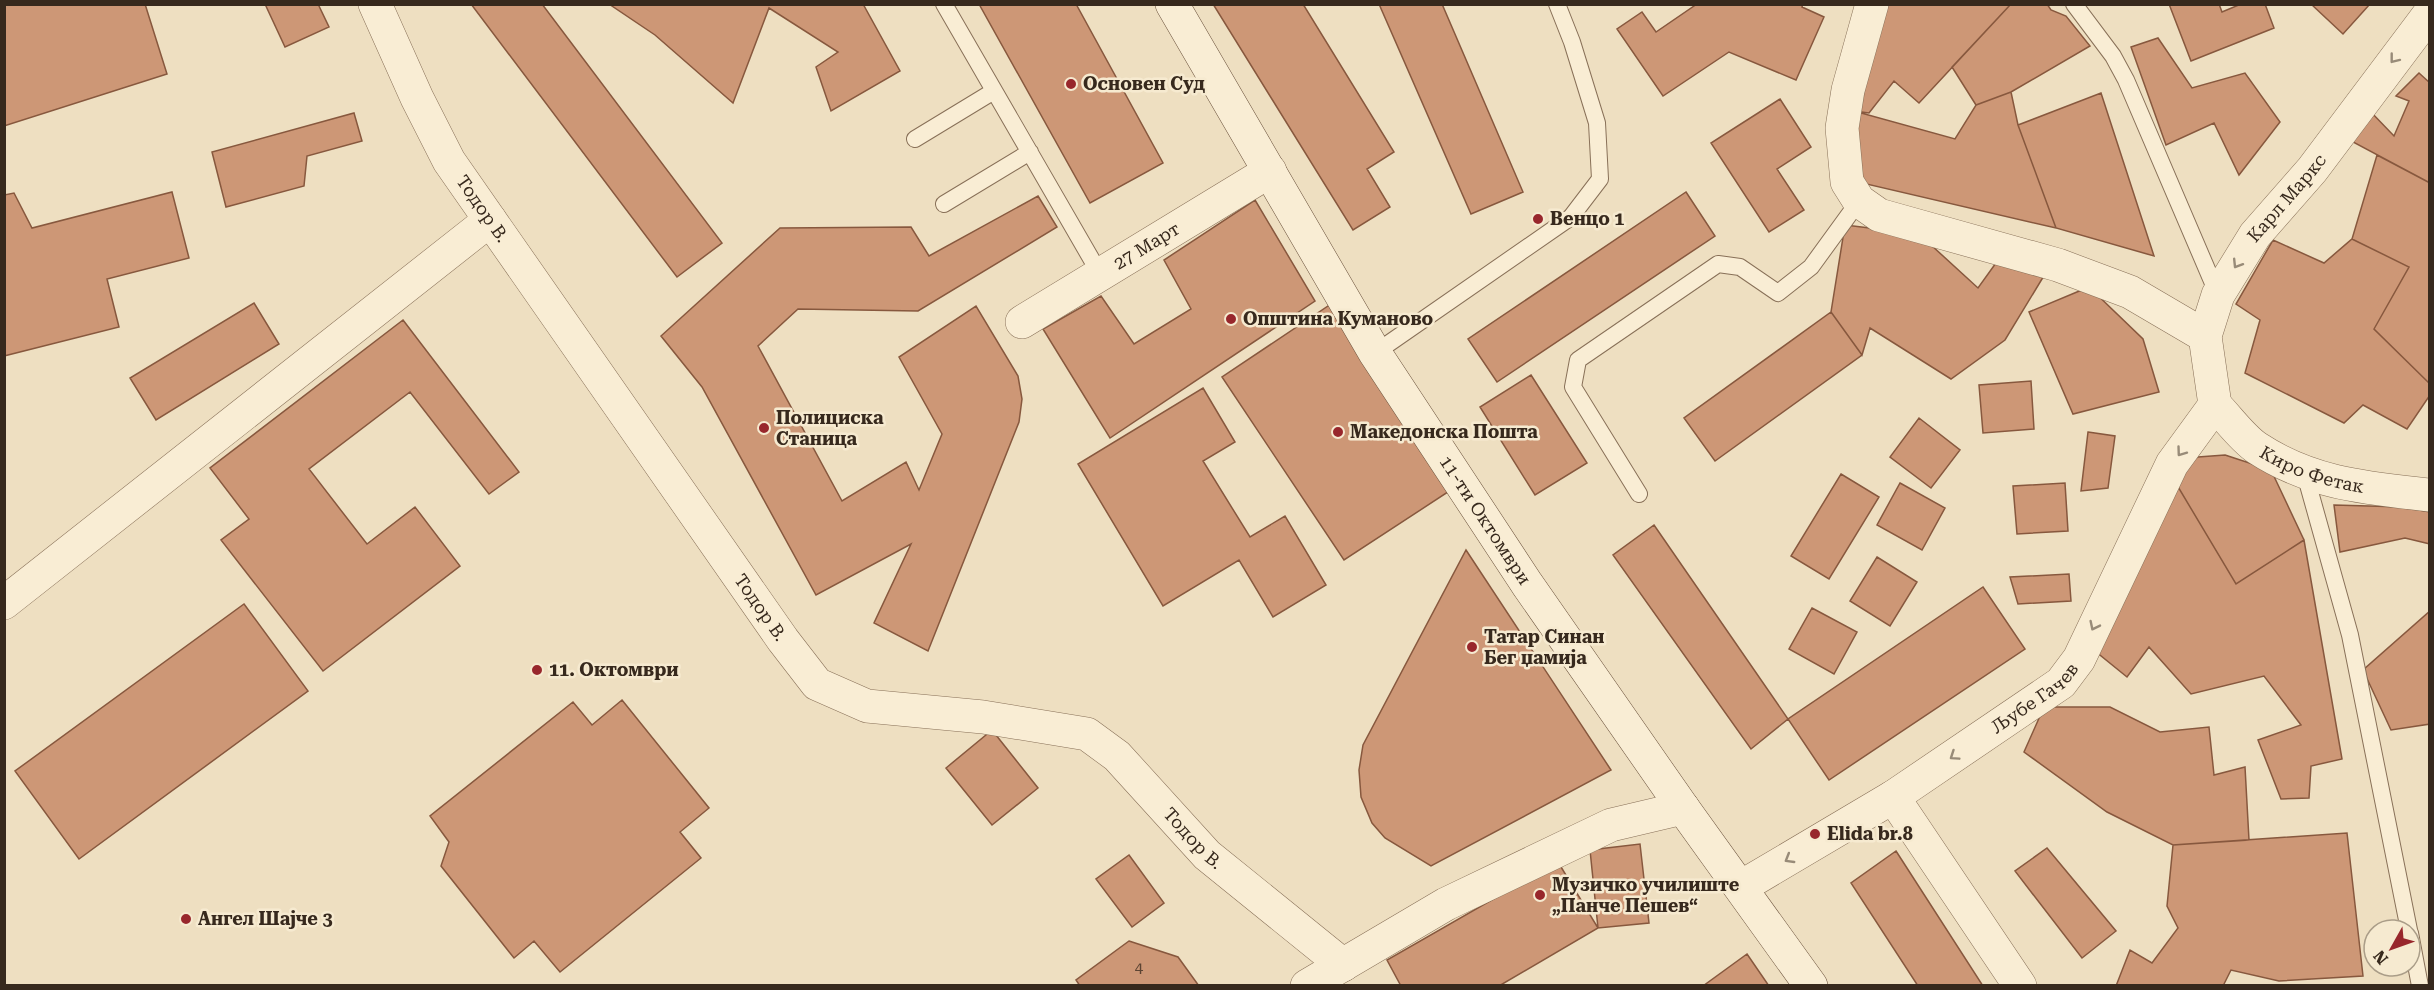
<svg xmlns="http://www.w3.org/2000/svg" width="2434" height="990" font-family="'Roboto Serif',serif">
<style>
.building{fill:#cd9776;stroke:#87583e;stroke-width:1.5}
.lines{fill:none;stroke-linecap:round;stroke-linejoin:round}
.service-casing{stroke:#887058;stroke-width:18}
.minor-casing{stroke:#887058;stroke-width:34}
.secondary-casing{stroke:#6a513b;stroke-width:34}
.service{stroke:#f9edd4;stroke-width:16}
.minor{stroke:#f9edd4;stroke-width:33}
.secondary{stroke:#f9edd4;stroke-width:33}
.oneway{stroke:#988b78}
.poi-dot{fill:#98272c;stroke:#f6ead0;stroke-width:2}
.labels{text-anchor:middle;stroke-width:5;stroke-linejoin:round;paint-order:stroke}
.number-label{font-size:15px;fill:#5c4433}
.poi-label{font-size:18px;font-weight:bold;fill:#37291d;stroke:#f6ead0;text-anchor:start}
.street-label{font-size:18px;fill:#37291d;stroke:#f6ead0}
</style>
<rect width="100%" height="100%" fill="#eedfc1"/>
<path class="building" d="M4 4H145L167 74 4 126Z
M265 4H318L329 27 285 47Z
M471 4H542L722 243 677 277Z
M609 4H863L900 71 831 111 816 67 838 52 769 8 733 103 655 35Z
M979 4H1076L1163 163 1090 203Z
M1213 4H1303L1394 152 1367 169 1390 207 1353 230Z
M1379 4H1442L1523 192 1471 214Z
M1697 4H1803L1802 7 1824 17 1796 80 1729 52 1663 96 1617 29 1642 12 1656 32Z
M1889 4H2011L1919 103 1894 81 1869 113 1854 111 1871 36Z
M2011 4H2047L2051 10 2066 16 2090 46 2011 92 1976 105 1952 67Z
M2169 4H2219L2222 12 2241 4H2265L2274 28 2191 61Z
M2311 4H2370L2343 34Z
M2158 38 2192 88 2245 73 2280 122 2239 175 2214 123 2166 145 2131 47Z
M2419 73 2430 83V183L2353 142 2369 110 2394 136 2409 101 2396 96Z
M2011 92 2018 125 2056 228 1862 183 1854 111 1955 139 1976 105Z
M2101 93 2154 256 2056 228 2018 125Z
M1780 99 1811 147 1777 169 1804 210 1769 232 1711 143Z
M354 113 362 141 307 156 304 186 226 207 212 152Z
M2377 155 2430 183V384L2374 329 2409 267 2352 239Z
M172 192 189 258 107 279 119 327 4 356V195L14 193 32 228Z
M1686 192 1715 236 1497 382 1468 339Z
M1038 196 1057 227 918 311 798 309 758 346 842 501 906 462 919 490 942 434 899 357 976 306 1018 376 1022 399 1019 422 928 651 874 623 911 544 816 595 702 387 661 336 780 228 911 227 929 256Z
M1255 200 1315 301 1110 438 1043 329 1101 296 1134 344 1191 309 1164 260Z
M1845 225 1919 234 1978 288 2001 256 2045 274 2005 340 1951 379 1870 328 1862 355 1831 312Z
M2352 239 2409 267 2374 329 2430 384V395L2407 429 2363 405 2344 423 2245 373 2260 320 2236 304 2273 240 2324 263Z
M2089 287 2143 339 2159 392 2073 414 2029 312Z
M254 303 279 344 156 420 130 378Z
M1331 304 1454 488 1344 560 1222 377Z
M1831 312 1862 355 1715 461 1684 418Z
M403 320 519 472 489 494 410 392 309 469 367 544 415 507 460 566 323 671 221 540 249 519 210 468Z
M1531 375 1587 463 1535 495 1480 407Z
M2031 381 2034 429 1983 433 1979 385Z
M1203 388 1235 442 1203 461 1250 537 1285 516 1326 585 1273 617 1239 560 1163 606 1078 464Z
M1919 418 1960 450 1931 488 1890 457Z
M2088 432 2115 436 2108 488 2081 491Z
M2225 455 2271 470 2304 540 2236 584 2171 475 2198 457Z
M1841 474 1879 497 1829 579 1791 556Z
M2171 475 2236 584 2304 540 2342 759 2311 766 2309 798 2281 799 2258 740 2301 725 2264 676 2191 694 2149 647 2127 677 2095 651Z
M1900 483 1945 508 1922 550 1877 525Z
M2065 483 2068 531 2017 534 2013 486Z
M2334 505 2403 507 2430 512V544L2405 538 2340 552Z
M1654 525 1788 719 1751 749 1613 555Z
M1466 550 1611 770 1431 866 1385 838 1372 823 1361 797 1359 770 1363 745Z
M1877 557 1917 582 1890 626 1850 601Z
M2069 574 2071 601 2018 604 2010 577Z
M1983 587 2025 649 1829 780 1788 719Z
M244 604 308 691 79 859 15 771Z
M1812 608 1857 632 1834 674 1789 649Z
M2430 611V724L2391 730 2363 670Z
M622 700 709 808 680 832 701 858 560 972 534 941 514 958 441 866 449 842 430 816 573 702 592 725Z
M2044 707H2110L2160 732 2209 727 2214 775 2245 767 2249 840 2173 845 2107 812 2024 752Z
M992 730 1038 788 992 825 946 768Z
M2347 833 2363 976 2279 981 2231 970 2223 986H2116L2130 950 2152 963 2178 928 2167 906 2173 845Z
M1640 844 1649 923 1598 928 1590 850Z
M2047 848 2116 931 2082 958 2015 871Z
M1896 851 1983 986H1918L1851 883Z
M1129 855 1164 903 1132 927 1096 879Z
M1558 862 1598 928 1499 986H1401L1387 960Z
M1129 941 1178 957 1199 986H1080L1076 980Z
M1747 954 1769 986H1703Z"/>
<g class="lines">
<g class="service-casing">
<path id="service" d="M944 4 1100 274
M2074 4 2113 56 2126 80 2218 295
M915 139 994 91
M944 204 1030 152
M1375 353 1571 217 1600 179 1597 123 1572 42 1557 4
M2305 474 2350 635 2409 930
M1639 494 1573 387 1578 360 1718 264 1740 267 1778 293 1811 267 1859 201
M2410 933 2420 986"/>
</g>
<g class="minor-casing">
<g id="minor">
<path id="s1" d="M375 4 417 98 449 161 783 640 817 684 867 706 983 717 1087 734 1117 756 1207 855 1343 965"/>
<path d="M1872 4 1848 90 1842 128 1847 182 1859 201 1879 215 2058 265 2130 292 2205 336"/>
<path id="s2" d="M1022 322 1270 171"/>
<path id="s3" d="M2215 405 2205 336 2218 295 2255 235 2312 170 2430 13"/>
<path id="s4" d="M2215 405C2228 418 2242 438 2257 448 2312 484 2366 488 2430 495"/>
<path d="M4 603 490 220"/>
<path d="M1893 797 2020 986"/>
<path id="s5" d="M1741 887 1893 797 2061 683 2079 659 2172 464 2215 405"/>
<path d="M1307 986 1446 904 1611 825 1683 808"/>
</g>
</g>
<g class="secondary-casing">
<g id="secondary">
<path id="s6" d="M1172 4 1375 353 1527 584 1683 808 1811 986"/>
</g>
</g>
<use href="#service" class="service"/>
<use href="#minor" class="minor"/>
<use href="#secondary" class="secondary"/>
</g>
<defs><path id="oneway-chevron" d="M-2-3.5L2.5 0L-2 3.5" fill="none" stroke-width="1.6" stroke-linecap="round" stroke-linejoin="round" transform="scale(1.5)"/></defs>
<g class="oneway">
<use href="#oneway-chevron" transform="translate(2394 59) rotate(128)"/>
<use href="#oneway-chevron" transform="translate(2237 264) rotate(122)"/>
<use href="#oneway-chevron" transform="translate(2181 452) rotate(126)"/>
<use href="#oneway-chevron" transform="translate(2094 626) rotate(116)"/>
<use href="#oneway-chevron" transform="translate(1954 756) rotate(146)"/>
<use href="#oneway-chevron" transform="translate(1789 859) rotate(149)"/>
</g>
<g class="poi-dot">
<circle cx="1071" cy="84" r="6"/>
<circle cx="1538" cy="219" r="6"/>
<circle cx="1231" cy="319" r="6"/>
<circle cx="764" cy="428" r="6"/>
<circle cx="1338" cy="432" r="6"/>
<circle cx="1472" cy="647" r="6"/>
<circle cx="537" cy="670" r="6"/>
<circle cx="1815" cy="834" r="6"/>
<circle cx="1540" cy="895" r="6"/>
<circle cx="186" cy="919" r="6"/>
</g>
<g class="labels">
<g class="number-label">
<text x="1139" y="973">4</text>
</g>
<g class="poi-label">
<text x="1083" y="90">Основен Суд</text>
<text x="1550" y="225">Венцо 1</text>
<text x="1243" y="325">Општина Куманово</text>
<text x="776" y="424">Полициска<tspan x="776" dy="21">Станица</tspan></text>
<text x="1350" y="438">Македонска Пошта</text>
<text x="1484" y="643">Татар Синан<tspan x="1484" dy="21">Бег џамија</tspan></text>
<text x="549" y="676">11. Октомври</text>
<text x="1827" y="840">Elida br.8</text>
<text x="1552" y="891">Музичко училиште<tspan x="1552" dy="21">„Панче Пешев“</tspan></text>
<text x="198" y="925">Ангел Шајче 3</text>
</g>
<g class="street-label">
<text dy="6" stroke="none"><textPath href="#s3" startOffset="232">Карл Маркс</textPath></text>
<text dy="6" stroke="none"><textPath href="#s1" startOffset="232">Тодор В.</textPath></text>
<text dy="6" stroke="none"><textPath href="#s2" startOffset="146">27 Март</textPath></text>
<text dy="6" stroke="none"><textPath href="#s4" startOffset="120">Киро Фетак</textPath></text>
<text dy="6" stroke="none"><textPath href="#s6" startOffset="604">11-ти Октомври</textPath></text>
<text dy="6" stroke="none"><textPath href="#s1" startOffset="718">Тодор В.</textPath></text>
<text dy="6" stroke="none"><textPath href="#s5" startOffset="350">Љубе Гачев</textPath></text>
<text dy="6" stroke="none"><textPath href="#s1" startOffset="1239">Тодор В.</textPath></text>
</g>
</g>
<rect width="2434" height="990" fill="none" stroke="#37291d" stroke-width="12"/>
<g transform="translate(2392 948) rotate(230)"><circle r="28" fill="#f6ead0" stroke="#aa9d88" stroke-width="1.5"/>
<path d="M0-4.5L10 22L0 15L-10 22Z" fill="#98272c"/>
<text y="-9" font-size="16" font-weight="bold" text-anchor="middle" fill="#37291d">N</text>
</g>
</svg>
